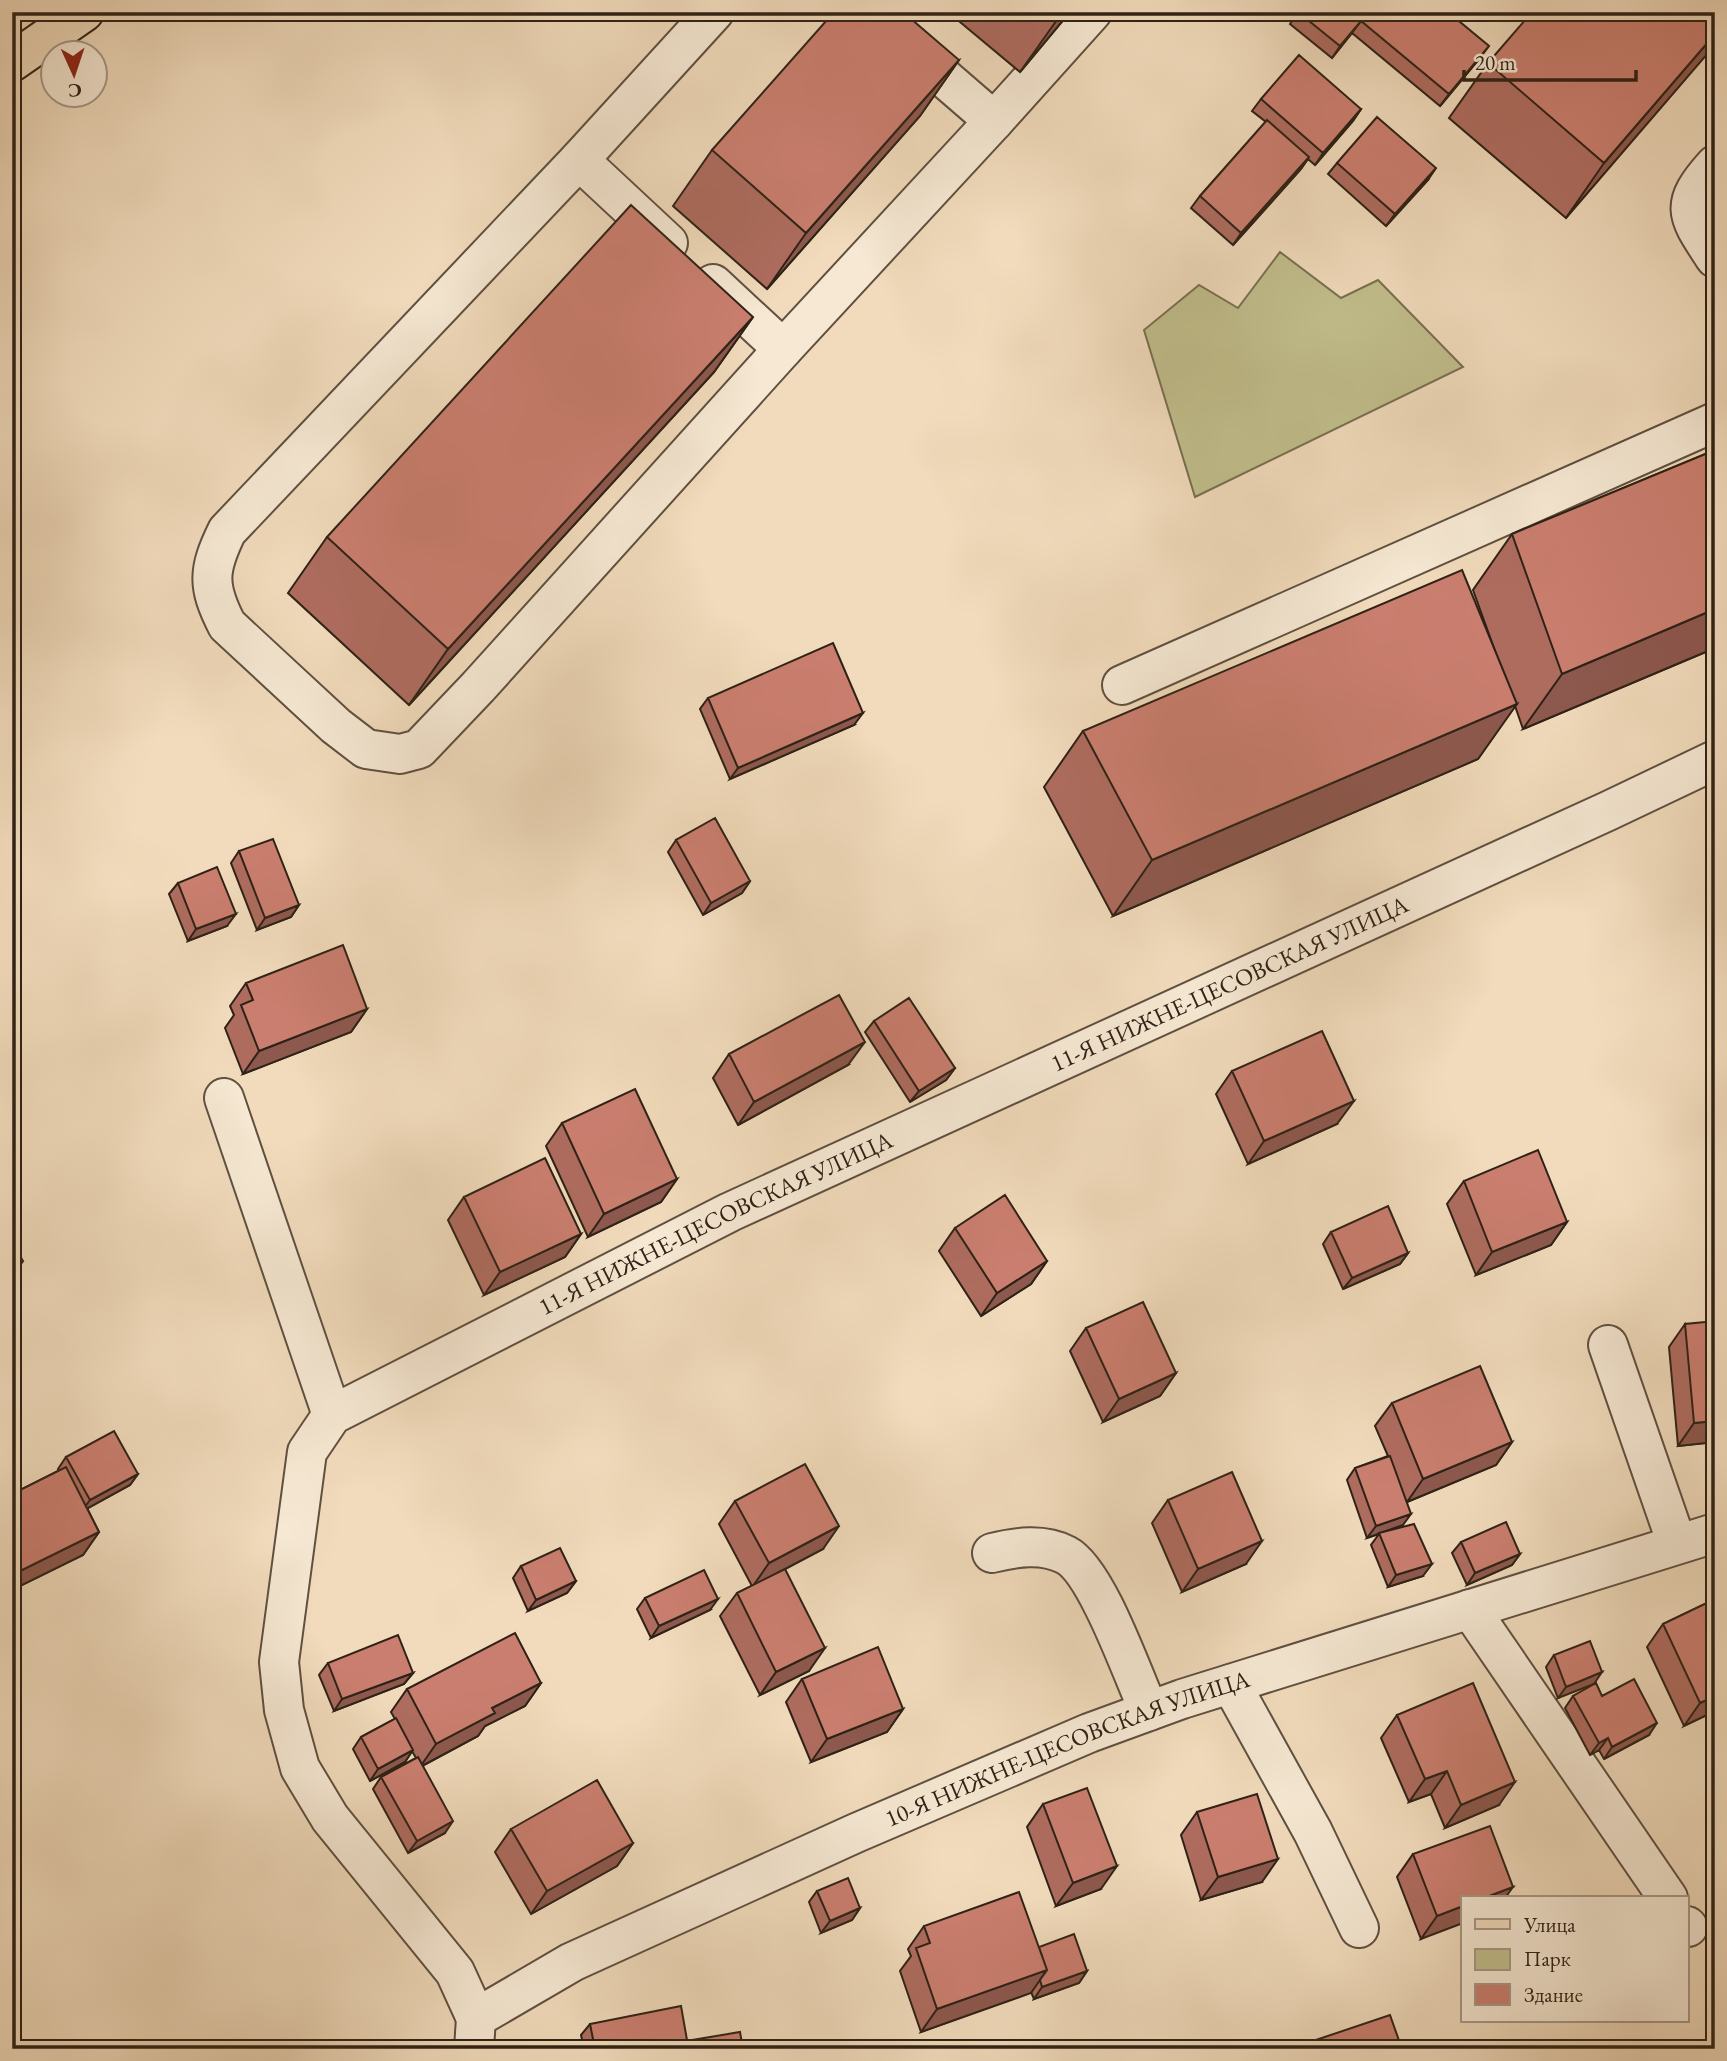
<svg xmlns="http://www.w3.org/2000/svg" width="1727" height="2061" font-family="'EB Garamond',serif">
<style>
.green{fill:#c1be8c;stroke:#787051;stroke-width:2}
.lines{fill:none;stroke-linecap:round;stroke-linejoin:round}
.minor-casing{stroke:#5f5040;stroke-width:42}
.major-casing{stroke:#2e2216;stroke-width:42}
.minor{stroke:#f6e8d3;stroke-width:38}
.major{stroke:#f1dbbc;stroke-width:38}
.wall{fill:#ae6c5f;stroke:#2e2216;stroke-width:2}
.shaded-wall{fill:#8d584e;stroke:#2e2216;stroke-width:2}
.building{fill:#ca7e6f;stroke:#2e2216;stroke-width:2}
.labels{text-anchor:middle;stroke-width:7;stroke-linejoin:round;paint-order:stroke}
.street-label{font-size:24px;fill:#2e2216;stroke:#f6e8d3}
</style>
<rect width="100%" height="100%" fill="#f1dbbc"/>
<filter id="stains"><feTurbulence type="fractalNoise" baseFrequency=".00286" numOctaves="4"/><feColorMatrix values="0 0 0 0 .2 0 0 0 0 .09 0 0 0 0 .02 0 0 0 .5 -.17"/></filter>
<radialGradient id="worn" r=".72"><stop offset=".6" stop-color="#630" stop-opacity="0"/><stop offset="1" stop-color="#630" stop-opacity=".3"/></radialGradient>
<path class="green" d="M1280 252 1341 298 1378 280 1463 367 1195 497 1144 330 1199 285 1238 308Z"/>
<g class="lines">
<g class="minor-casing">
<g id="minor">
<path d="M714 12 579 160 227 531C208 570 207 586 227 625L336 726 366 749 400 754 419 749 478 687 783 349 994 121 1092 12"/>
<path d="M868 12 994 121"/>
<path d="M579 160 668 243"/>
<path d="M1715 165C1678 206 1687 215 1715 258"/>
<path d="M713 284 783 349"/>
<path d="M1122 685 1715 422"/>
<path d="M224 1098 332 1415"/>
<path d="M1608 1345 1677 1544"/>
<path d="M992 1553C1016 1547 1043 1543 1066 1555 1097 1571 1133 1676 1149 1711"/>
<path d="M1470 1609 1668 1898"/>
<path d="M1231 1684 1313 1832 1359 1928"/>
<path d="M1687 1926 1688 1927"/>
<path id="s1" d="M476 2018 455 1972 330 1818 300 1768 284 1710 279 1662 307 1452 332 1415 730 1212 1608 811 1715 760"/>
<path id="s2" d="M474 2049 476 2018 572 1962 856 1833 1089 1733 1182 1699 1715 1533"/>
</g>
</g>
<g class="major-casing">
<path id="major" d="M12 62 84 12"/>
</g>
<use href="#minor" class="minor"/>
<use href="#major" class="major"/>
</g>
<path class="wall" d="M948 12H1070L1020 72Z
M1298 12H1449L1480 58 1440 106 1352 33 1332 58 1290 24Z
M1715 12 1566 218 1449 118 1488 63Z
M959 60 920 116 767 289 673 206 712 150Z
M1261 99 1361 109 1353 121 1315 165 1308 159 1301 169 1233 245 1191 208 1200 196 1266 122 1252 111Z
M1337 163 1428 180 1386 226 1328 174Z
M753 317 714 372 409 705 288 593 327 537Z
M1715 450V648L1523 729 1515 706 1478 759 1113 916 1044 787 1083 731 1495 651 1473 590 1512 534Z
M708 698 854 725 730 779 700 709Z
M676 840 750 881 742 893 703 915 668 852Z
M239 851 299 905 291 917 257 930 231 863Z
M178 883 227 926 188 941 169 894Z
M246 983 367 1009 351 1032 243 1074 225 1028 234 1015 230 1006Z
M874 1021 955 1068 946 1080 910 1102 865 1032Z
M729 1054 848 1065 738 1125 713 1078Z
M1232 1071 1337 1124 1248 1164 1216 1094Z
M562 1123 677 1179 661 1202 588 1237 546 1146Z
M1464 1181 1567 1222 1551 1245 1476 1275 1447 1204Z
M464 1197 581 1234 565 1257 484 1295 448 1220Z
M955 1228 1047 1261 1031 1284 981 1316 939 1251Z
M1331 1232 1408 1253 1400 1264 1343 1289 1323 1244Z
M1685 1324 1715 1442 1678 1446 1669 1347Z
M1086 1328 1176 1373 1160 1396 1103 1422 1070 1351Z
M1392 1403 1512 1442 1496 1465 1407 1502 1403 1525 1383 1532 1423 1576 1388 1587 1371 1545 1379 1534 1367 1538 1347 1480 1355 1468 1388 1456 1375 1426Z
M66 1457 138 1474 130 1485 87 1508 99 1532 83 1555 12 1590V1494L58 1471V1469Z
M1168 1500 1246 1564 1182 1592 1152 1523Z
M735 1501 823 1549 785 1569 809 1671 760 1695 720 1616 737 1593 752 1586 719 1524Z
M1461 1542 1520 1554 1512 1565 1467 1585 1452 1553Z
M521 1566 576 1581 567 1593 528 1611 513 1578Z
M645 1598 710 1610 651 1638 637 1609Z
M1715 1599V1711L1684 1726 1647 1647 1663 1624Z
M1554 1655 1602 1672 1558 1698 1546 1667Z
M328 1663 413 1673 404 1684 334 1711 319 1675Z
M802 1679 903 1709 887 1732 811 1762 786 1702Z
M541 1683 525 1706 485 1726 478 1736 422 1766 445 1833 408 1853 373 1789 381 1777 416 1758 412 1751 405 1762 370 1781 353 1749 361 1737 395 1719 391 1712 407 1689Z
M1573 1696H1602L1649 1735 1604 1759 1599 1750 1590 1755 1565 1708Z
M1397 1715 1499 1805 1445 1828 1431 1794 1409 1802 1381 1738Z
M1043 1804 1101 1889 1056 1906 1027 1827Z
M1197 1812 1262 1882 1201 1900 1181 1835Z
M511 1829 633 1843 617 1866 531 1914 495 1852Z
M1413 1854 1513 1887 1421 1939 1397 1877Z
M817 1891 860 1908 852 1920 821 1933 809 1902Z
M924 1926 1039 1947 1087 1971 1079 1983 1034 1999 1031 1992 921 2032 900 1971 911 1956 908 1949Z
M590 2024 687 2040 743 2049H584L581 2035Z"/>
<path class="shaded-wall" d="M1063 12H1070L1020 72 1059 17Z
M1361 21 1352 33 1332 58 1340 46Z
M1715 34V45L1566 218 1604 163Z
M1489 46 1480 58 1440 106 1449 94Z
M959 60 920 116 767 289 806 233Z
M1361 109 1353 121 1315 165 1323 153Z
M1309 157 1301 169 1233 245 1241 233Z
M1436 168 1428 180 1386 226 1395 214Z
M753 317 714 372 409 705 448 649Z
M1715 609V648L1523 729 1562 674Z
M1517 704 1478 759 1113 916 1152 860Z
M863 713 854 725 730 779 738 768Z
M750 881 742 893 703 915 711 903Z
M299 905 291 917 257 930 265 918Z
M236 914 227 926 188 941 196 929Z
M367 1009 351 1032 243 1074 259 1051Z
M865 1042 848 1065 738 1125 754 1102Z
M955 1068 946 1080 910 1102 919 1091Z
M1354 1101 1337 1124 1248 1164 1264 1141Z
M677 1179 661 1202 588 1237 604 1214Z
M1567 1222 1551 1245 1476 1275 1492 1252Z
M581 1234 565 1257 484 1295 500 1272Z
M1408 1253 1400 1264 1343 1289 1352 1278Z
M23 1261 15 1273 12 1275V1267Z
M1047 1261 1031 1284 981 1316 997 1293Z
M1176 1373 1160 1396 1103 1422 1119 1399Z
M1715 1421V1442L1678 1446 1694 1423Z
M1512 1442 1496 1465 1407 1502 1423 1479Z
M138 1474 130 1485 81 1512 90 1500Z
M1411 1514 1403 1525 1367 1538 1376 1526Z
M839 1526 823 1549 753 1586 769 1563Z
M99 1532 83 1555 12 1590V1575Z
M1262 1541 1246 1564 1182 1592 1198 1569Z
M1520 1554 1512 1565 1467 1585 1475 1573Z
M1432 1564 1423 1576 1388 1587 1396 1575Z
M576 1581 567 1593 528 1611 536 1600Z
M718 1599 710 1610 651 1638 659 1626Z
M825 1648 809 1671 760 1695 776 1672Z
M1602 1672 1594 1684 1558 1698 1566 1687Z
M413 1673 404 1684 334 1711 342 1699Z
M541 1683 525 1706 485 1726 478 1736 420 1767 436 1744 492 1708Z
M1715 1696V1711L1684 1726 1700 1703Z
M903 1709 887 1732 811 1762 827 1739Z
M1657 1723 1649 1735 1604 1759 1612 1747Z
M1608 1738 1599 1750 1590 1755 1599 1743Z
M413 1750 405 1762 370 1781 378 1769Z
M1447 1771 1431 1794 1409 1802 1425 1779Z
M1515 1782 1499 1805 1445 1828 1461 1805Z
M453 1821 445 1833 408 1853 417 1841Z
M633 1843 617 1866 531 1914 547 1891Z
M1278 1859 1262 1882 1201 1900 1218 1877Z
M1117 1866 1101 1889 1056 1906 1073 1883Z
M1513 1887 1505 1898H1484Z
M1463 1906V1923L1421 1939 1437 1916Z
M860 1908 852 1920 821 1933 830 1921Z
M1047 1970 1031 1993 921 2032 937 2009Z
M1087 1971 1079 1983 1034 1999 1042 1987Z"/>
<path class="building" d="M834 12H903L959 60 806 233 712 150Z
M1054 12H1063L1059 17Z
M1298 12H1448L1489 46 1449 94 1361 21 1340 46Z
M1532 12H1715V34L1604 163 1488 63Z
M1299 55 1361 109 1323 153 1261 99Z
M1377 117 1436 168 1395 214 1337 163Z
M1267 120 1309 157 1241 233 1200 196Z
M631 205 753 317 448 649 327 537Z
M1715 450V609L1562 674 1512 534Z
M1462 570 1517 704 1152 860 1083 731Z
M833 643 863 713 738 768 708 698Z
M715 818 750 881 711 903 676 840Z
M273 839 299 905 265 918 239 851Z
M217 867 236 914 196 929 178 883Z
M343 945 367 1009 259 1051 241 1005 253 1000 246 983Z
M839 995 865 1042 754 1102 729 1054Z
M909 998 955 1068 919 1091 874 1021Z
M1322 1031 1354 1101 1264 1141 1232 1071Z
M635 1089 677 1179 604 1214 562 1123Z
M1538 1150 1567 1222 1492 1252 1464 1181Z
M545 1158 581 1234 500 1272 464 1197Z
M1005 1195 1047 1261 997 1293 955 1228Z
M1388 1206 1408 1253 1352 1278 1331 1232Z
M12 1242 23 1261 12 1267Z
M1143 1302 1176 1373 1119 1399 1086 1328Z
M1715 1321V1421L1694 1423 1685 1324Z
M1480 1366 1512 1442 1423 1479 1392 1403Z
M114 1431 138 1474 90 1500 66 1457Z
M1390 1456 1411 1514 1376 1526 1355 1468Z
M805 1464 839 1526 769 1563 735 1501Z
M66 1467 99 1532 12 1575V1494Z
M1232 1472 1262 1541 1198 1569 1168 1500Z
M1506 1522 1520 1554 1475 1573 1461 1542Z
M1414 1524 1432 1564 1396 1575 1379 1533Z
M560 1548 576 1581 536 1600 521 1566Z
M785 1569 825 1648 776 1672 737 1593Z
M704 1570 718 1599 659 1626 645 1598Z
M1715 1599V1696L1700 1703 1663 1624Z
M515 1633 541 1683 492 1708 495 1713 436 1744 407 1689Z
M398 1635 413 1673 342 1699 328 1663Z
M1590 1641 1602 1672 1566 1687 1554 1655Z
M878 1647 903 1709 827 1739 802 1679Z
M1634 1679 1657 1723 1612 1747 1608 1738 1599 1743 1573 1696 1596 1683 1602 1696Z
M1473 1683 1515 1782 1461 1805 1447 1771 1425 1779 1397 1715Z
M396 1718 413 1750 378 1769 361 1737Z
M418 1757 453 1821 417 1841 381 1777Z
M597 1780 633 1843 547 1891 511 1829Z
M1087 1788 1117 1866 1073 1883 1043 1804Z
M1257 1794 1278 1859 1218 1877 1197 1812Z
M1490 1826 1513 1887 1484 1898H1463V1906L1437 1916 1413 1854Z
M848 1878 860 1908 830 1921 817 1891Z
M1019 1892 1047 1970 937 2009 916 1948 930 1943 924 1926Z
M1074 1934 1087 1971 1042 1987 1040 1980 1047 1970 1039 1947Z
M681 2006 687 2040 638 2049H595L590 2024Z
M1390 2015 1402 2049H1305L1304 2044Z
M740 2032 743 2049H638Z"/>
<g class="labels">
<g class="street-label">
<text dy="8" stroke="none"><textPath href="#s1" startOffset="1668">11-Я НИЖНЕ-ЦЕСОВСКАЯ УЛИЦА</textPath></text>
<text dy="8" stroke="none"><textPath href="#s1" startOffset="1101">11-Я НИЖНЕ-ЦЕСОВСКАЯ УЛИЦА</textPath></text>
<text dy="8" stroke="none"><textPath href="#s2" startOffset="682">10-Я НИЖНЕ-ЦЕСОВСКАЯ УЛИЦА</textPath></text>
</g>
</g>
<rect width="1727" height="2061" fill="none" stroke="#f1dbbc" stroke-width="42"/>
<rect x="14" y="14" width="1699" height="2033" fill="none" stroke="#2e2216" stroke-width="3.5"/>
<rect x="21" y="21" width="1685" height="2019" fill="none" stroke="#2e2216" stroke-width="2"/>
<rect x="1461" y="1896" width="228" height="126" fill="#f6e8d3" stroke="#a69987" stroke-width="2"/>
<rect x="1475" y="1919" width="35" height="10" fill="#f1dbbc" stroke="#a69987" stroke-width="2"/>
<text x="1524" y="1932" font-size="21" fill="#2e2216">Улица</text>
<rect x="1475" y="1949" width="35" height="21" fill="#c1be8c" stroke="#a69987" stroke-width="2"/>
<text x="1524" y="1966" font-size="21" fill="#2e2216">Парк</text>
<rect x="1475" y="1984" width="35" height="21" fill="#ca7e6f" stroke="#a69987" stroke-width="2"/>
<text x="1524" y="2002" font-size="21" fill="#2e2216">Здание</text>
<g transform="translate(74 74) rotate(177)"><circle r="33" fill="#f6e8d3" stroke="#a69987" stroke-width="2"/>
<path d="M0-5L12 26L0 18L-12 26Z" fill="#8f2418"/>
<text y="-10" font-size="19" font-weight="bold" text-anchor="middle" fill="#2e2216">С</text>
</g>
<path d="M1464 70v10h172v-10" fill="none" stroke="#2e2216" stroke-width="3.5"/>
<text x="1475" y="70" font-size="21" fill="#2e2216" stroke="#f6e8d3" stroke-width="5" paint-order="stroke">20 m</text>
<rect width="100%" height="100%" filter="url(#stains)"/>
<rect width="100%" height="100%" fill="url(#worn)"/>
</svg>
